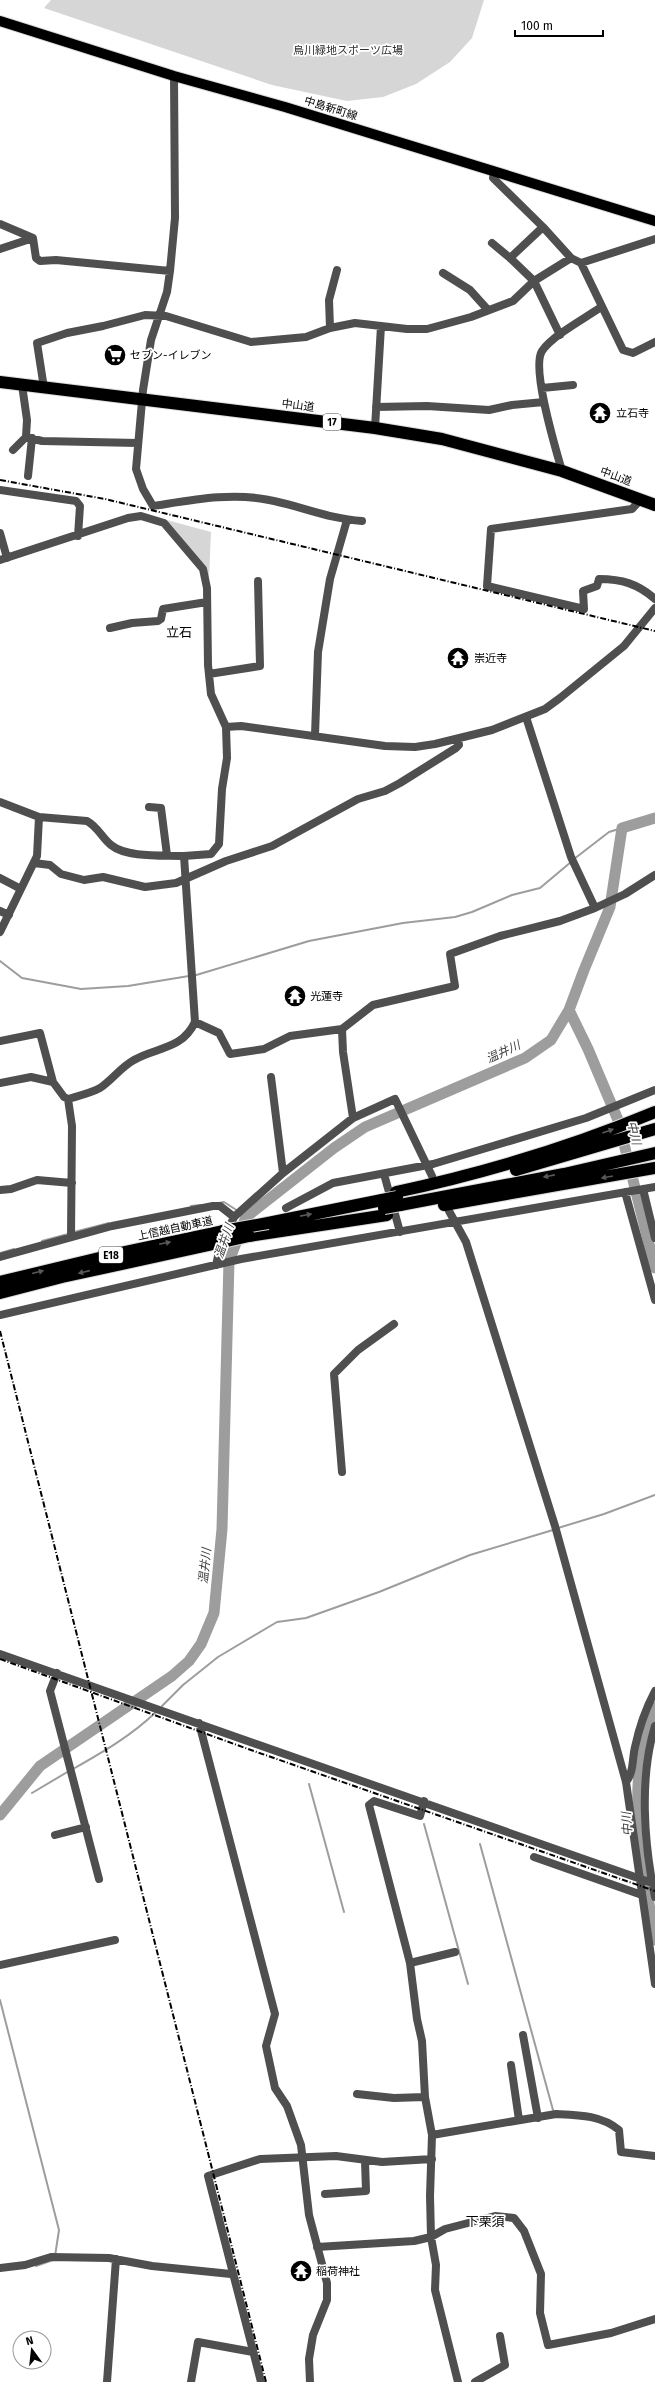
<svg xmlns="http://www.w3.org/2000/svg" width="655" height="2382" font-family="'Fira Sans','Noto Sans JP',sans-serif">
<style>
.green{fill:#d6d6d6}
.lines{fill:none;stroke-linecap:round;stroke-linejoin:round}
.stream{stroke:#9d9d9d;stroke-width:2}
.river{stroke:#9d9d9d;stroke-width:11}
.major-casing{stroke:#dbdbdb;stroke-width:12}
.highway-casing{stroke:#dbdbdb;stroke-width:14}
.minor{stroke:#4f4f4f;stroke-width:8}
.major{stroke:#000;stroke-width:10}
.highway{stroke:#000;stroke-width:12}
.rail{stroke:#000;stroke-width:2;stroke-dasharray:6 2 1 2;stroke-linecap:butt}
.highway-bridge-casing{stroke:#dbdbdb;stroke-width:14;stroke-linecap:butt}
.highway-bridge{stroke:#000;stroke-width:12}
.oneway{fill:#595959}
.labels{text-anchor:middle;stroke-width:3.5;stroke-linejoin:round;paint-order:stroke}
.shield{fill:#fff;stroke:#4c4c4c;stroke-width:1}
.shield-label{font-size:10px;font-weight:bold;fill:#000}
.park-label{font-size:11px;fill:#2d2d2d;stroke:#fff}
.street-label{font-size:11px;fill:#000;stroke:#fff}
.poi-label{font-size:11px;fill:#000;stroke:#fff;text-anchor:start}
.water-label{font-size:12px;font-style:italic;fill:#3e3e3e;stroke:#fff}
.quarter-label{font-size:13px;fill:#000;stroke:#fff}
</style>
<rect width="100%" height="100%" fill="#fff"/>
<path class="green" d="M51 0H484L472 38 450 62 416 84 383 97 347 101 272 85 44 8Z
M163 519 211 532 209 579Z"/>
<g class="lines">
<path class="stream" d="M574 859 609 832 622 828
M0 961 22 978 81 989 128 986 189 976
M193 976 309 941 403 923 455 917 472 912 512 895 540 888 571 862
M219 1203 224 1202 238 1211
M191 1206 201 1205
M242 1214 246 1217
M74 1232 109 1223
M42 1241 68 1234
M0 1253 14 1249
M558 1528 604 1514 655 1495
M162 1706 183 1685 218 1657 277 1622 306 1618 379 1592 470 1555 553 1530
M73 1769C103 1752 131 1736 156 1712
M309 1784 344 1912
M32 1793 69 1771
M424 1824 468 1984
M480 1844 553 2110
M0 2000 59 2230 55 2256
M36 2266 53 2260"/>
<path class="river" d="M569 1010 588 1049 618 1120 655 1268
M655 1707C623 1781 643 1863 655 1940
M0 1815 40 1766 172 1676 189 1661 201 1644 214 1613 222 1529 229 1261 246 1217 334 1148 365 1127 525 1058 551 1040 569 1010 584 970 610 907 622 828 655 818"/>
<g class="major-casing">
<path id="major" d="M0 21 174 76 285 107 655 221"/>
</g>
<g class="highway-casing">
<path id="highway" d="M0 382 375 428 442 439 562 471 655 505
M516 1170 655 1129
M396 1192C485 1173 571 1147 655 1112
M400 1205 564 1174 655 1153
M444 1205 655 1168
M268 1223 382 1200
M249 1236 387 1215
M0 1282 120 1253 223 1231
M0 1293 62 1277 218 1243"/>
</g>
<path class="minor" d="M494 172 493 178 543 227 571 258
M0 224 33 238 36 258 40 261 56 260 170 271
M492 243 510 258 543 227
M0 249 33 238
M510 258 534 281 560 335
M581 263 623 350 633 353 655 342
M443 273 470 290 488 310
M330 328 329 300 337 270
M44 388 37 343 67 333 103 326 145 315 166 316 251 342 306 337 330 328 355 323 407 329H427L471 317 513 301 534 281 571 258 581 263 655 239
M542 388 573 385
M376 407 427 406 489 410 512 405 544 402
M375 428 381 326
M26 437 42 441 138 443
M13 450 26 437 27 420 22 385
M562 471C556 450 531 368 542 351 553 335 584 319 601 307
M28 476 32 438
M0 490 76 501 80 506 78 536
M641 499 632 509 491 529 487 586 584 609 583 591 597 586 599 579C622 579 638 584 655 599
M153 506 143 489 136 469 143 390 151 340 167 292 170 271 175 218 174 76
M153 506C192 500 231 492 269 500 301 506 329 519 362 521
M0 533 7 558
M0 560 128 518 141 516 164 523 203 569 207 588 208 665 211 694 226 727
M110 628 132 623 158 621 161 619 163 609 207 602
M209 674 260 666 258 581
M526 717 571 857 595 908
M315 735 318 652 330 579 347 520
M0 802 39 817 87 821C98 827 102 838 111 845 127 858 163 855 184 856
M149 807 161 808 167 855
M34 863 50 865 61 874 84 880 103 877 145 887 176 883 226 861 272 846 358 799 385 791 400 783 456 748 459 745 458 739
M0 878 21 889
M0 911 9 915
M0 932 37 856 39 817
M195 1022 219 1033 230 1054 264 1049 290 1036 342 1029 373 1005 455 986 450 954 500 936 560 921 595 908 625 894 655 875
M0 1041 40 1033 53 1082
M271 1077 283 1173
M0 1083 31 1077 53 1082 64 1097 68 1099C78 1096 91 1093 100 1088 112 1080 121 1067 134 1060 156 1047 182 1050 195 1022L184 856 211 854 219 844 222 789 227 758 226 727 241 726 385 746 415 747 435 744 492 730 545 709 560 698 624 646 655 608
M68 1099 72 1126 71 1237
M353 1118 395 1099 432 1176
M384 1174 400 1232
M643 1189 655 1238
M0 1190 11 1189 37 1180 72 1183
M625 1192 655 1300
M286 1208 333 1183 433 1164 586 1118 655 1090
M449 1211 466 1242 555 1526 626 1782 655 1984
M0 1257 112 1226 213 1206H220L234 1217
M216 1265 220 1248 234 1217 283 1173 353 1118 343 1052 342 1029
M0 1315 241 1259 655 1187
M342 1472 334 1374 358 1350 394 1324
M0 1654 655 1884
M57 1673 50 1691 99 1879
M199 1723 275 2014 266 2046 275 2088 287 2106 301 2145 309 2215 327 2283V2300L313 2335 309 2359 310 2382
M655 1726C639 1778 644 1844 655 1897
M626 1782C634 1772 632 1759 635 1747 639 1728 646 1708 655 1691
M424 1801 420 1816 374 1801 369 1805 410 1963 417 2019 422 2041 425 2097 432 2135 430 2196 431 2237 436 2265 435 2290 458 2382
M55 1835 86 1827
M534 1857 642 1895
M410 1963 455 1952
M0 1965 115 1940
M523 2035 538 2118
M511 2065 519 2120
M357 2094 394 2098 425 2097
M432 2135 556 2114C578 2115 601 2115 619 2130L621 2152 655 2156
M325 2194 366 2191 365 2161
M317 2247 414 2241 431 2237 445 2229 495 2216 514 2218 524 2231 541 2274 540 2313 548 2345 611 2333 655 2319
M0 2268 25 2265 51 2257 109 2258 152 2266 231 2274
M107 2382 116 2259
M191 2382 198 2342 253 2352
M261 2382 208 2176 260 2159 336 2156 382 2162 432 2159
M475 2382 505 2365 500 2336"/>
<use href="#major" class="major"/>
<use href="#highway" class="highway"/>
<path class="rail" d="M0 480 105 499 655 631
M0 1331 266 2382
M0 1659 248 1749 655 1891"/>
<g class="highway-bridge-casing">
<path id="highway-bridge" d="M382 1200 397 1197
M384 1208 400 1205
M223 1231 268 1223
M218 1243 249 1236"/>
</g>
<use href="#highway-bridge" class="highway-bridge"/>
</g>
<defs><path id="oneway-solid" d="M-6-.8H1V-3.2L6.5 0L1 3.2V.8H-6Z"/></defs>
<g class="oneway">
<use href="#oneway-solid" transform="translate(608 1131) rotate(-20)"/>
<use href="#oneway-solid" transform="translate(549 1176) rotate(169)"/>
<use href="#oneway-solid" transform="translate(607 1177) rotate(170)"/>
<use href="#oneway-solid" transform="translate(306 1215) rotate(-11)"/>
<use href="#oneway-solid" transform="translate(165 1243) rotate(-12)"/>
<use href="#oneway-solid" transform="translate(38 1272) rotate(-14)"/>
<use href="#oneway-solid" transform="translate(84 1272) rotate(167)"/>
</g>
<defs>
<g id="supermarket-disc" transform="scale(1.15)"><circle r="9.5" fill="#000" stroke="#fff"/><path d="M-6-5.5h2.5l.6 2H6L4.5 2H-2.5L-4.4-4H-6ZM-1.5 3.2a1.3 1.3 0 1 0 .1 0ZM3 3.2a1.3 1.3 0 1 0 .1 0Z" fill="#fff"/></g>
<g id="temple-disc" transform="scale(1.15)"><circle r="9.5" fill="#000" stroke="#fff"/><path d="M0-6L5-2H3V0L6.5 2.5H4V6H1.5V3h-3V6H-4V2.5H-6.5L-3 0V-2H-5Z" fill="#fff"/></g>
</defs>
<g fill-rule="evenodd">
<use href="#supermarket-disc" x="115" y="355"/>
<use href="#temple-disc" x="600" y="413"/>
<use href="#temple-disc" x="458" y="658"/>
<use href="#temple-disc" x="295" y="996"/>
<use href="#temple-disc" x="301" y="2271"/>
</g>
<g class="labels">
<g class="shield">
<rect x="323" y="414" width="18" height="16" rx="3"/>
<rect x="99" y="1247" width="24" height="16" rx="3"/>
</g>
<g class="shield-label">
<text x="332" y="426">17</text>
<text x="111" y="1259">E18</text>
</g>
<g class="park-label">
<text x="348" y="54">烏川緑地スポーツ広場</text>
</g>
<g class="street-label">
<text transform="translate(331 108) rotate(17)" y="4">中島新町線</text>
<text transform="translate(298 405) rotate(7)" y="4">中山道</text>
<text transform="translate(616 476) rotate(20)" y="4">中山道</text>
<text transform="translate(175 1228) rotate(-12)" y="4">上信越自動車道</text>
</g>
<g class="poi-label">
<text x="130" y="359">セブン-イレブン</text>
<text x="616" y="417">立石寺</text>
<text x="474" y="662">崇近寺</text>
<text x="310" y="1000">光蓮寺</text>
<text x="316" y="2275">稲荷神社</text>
</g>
<g class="water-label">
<text transform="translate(503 1052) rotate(-25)" y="4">温井川</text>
<text transform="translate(634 1133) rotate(76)" y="4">中川</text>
<text transform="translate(224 1241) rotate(-71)" y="4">温井川</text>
<text transform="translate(205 1566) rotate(-84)" y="4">温井川</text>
<text transform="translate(627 1824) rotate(-94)" y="4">中川</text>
</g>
<g class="quarter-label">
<text x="179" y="637">立石</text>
<text x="485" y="2226">下栗須</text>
</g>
</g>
<g transform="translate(32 2350) rotate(345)"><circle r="19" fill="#ffffff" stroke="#999999"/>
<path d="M0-3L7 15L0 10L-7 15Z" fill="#000000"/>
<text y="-6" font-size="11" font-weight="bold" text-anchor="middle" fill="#000000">N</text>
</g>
<path d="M515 30v6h88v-6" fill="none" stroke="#000000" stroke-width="2"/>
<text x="521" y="30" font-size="12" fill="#000000" stroke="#ffffff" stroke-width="3" paint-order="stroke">100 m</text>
</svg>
